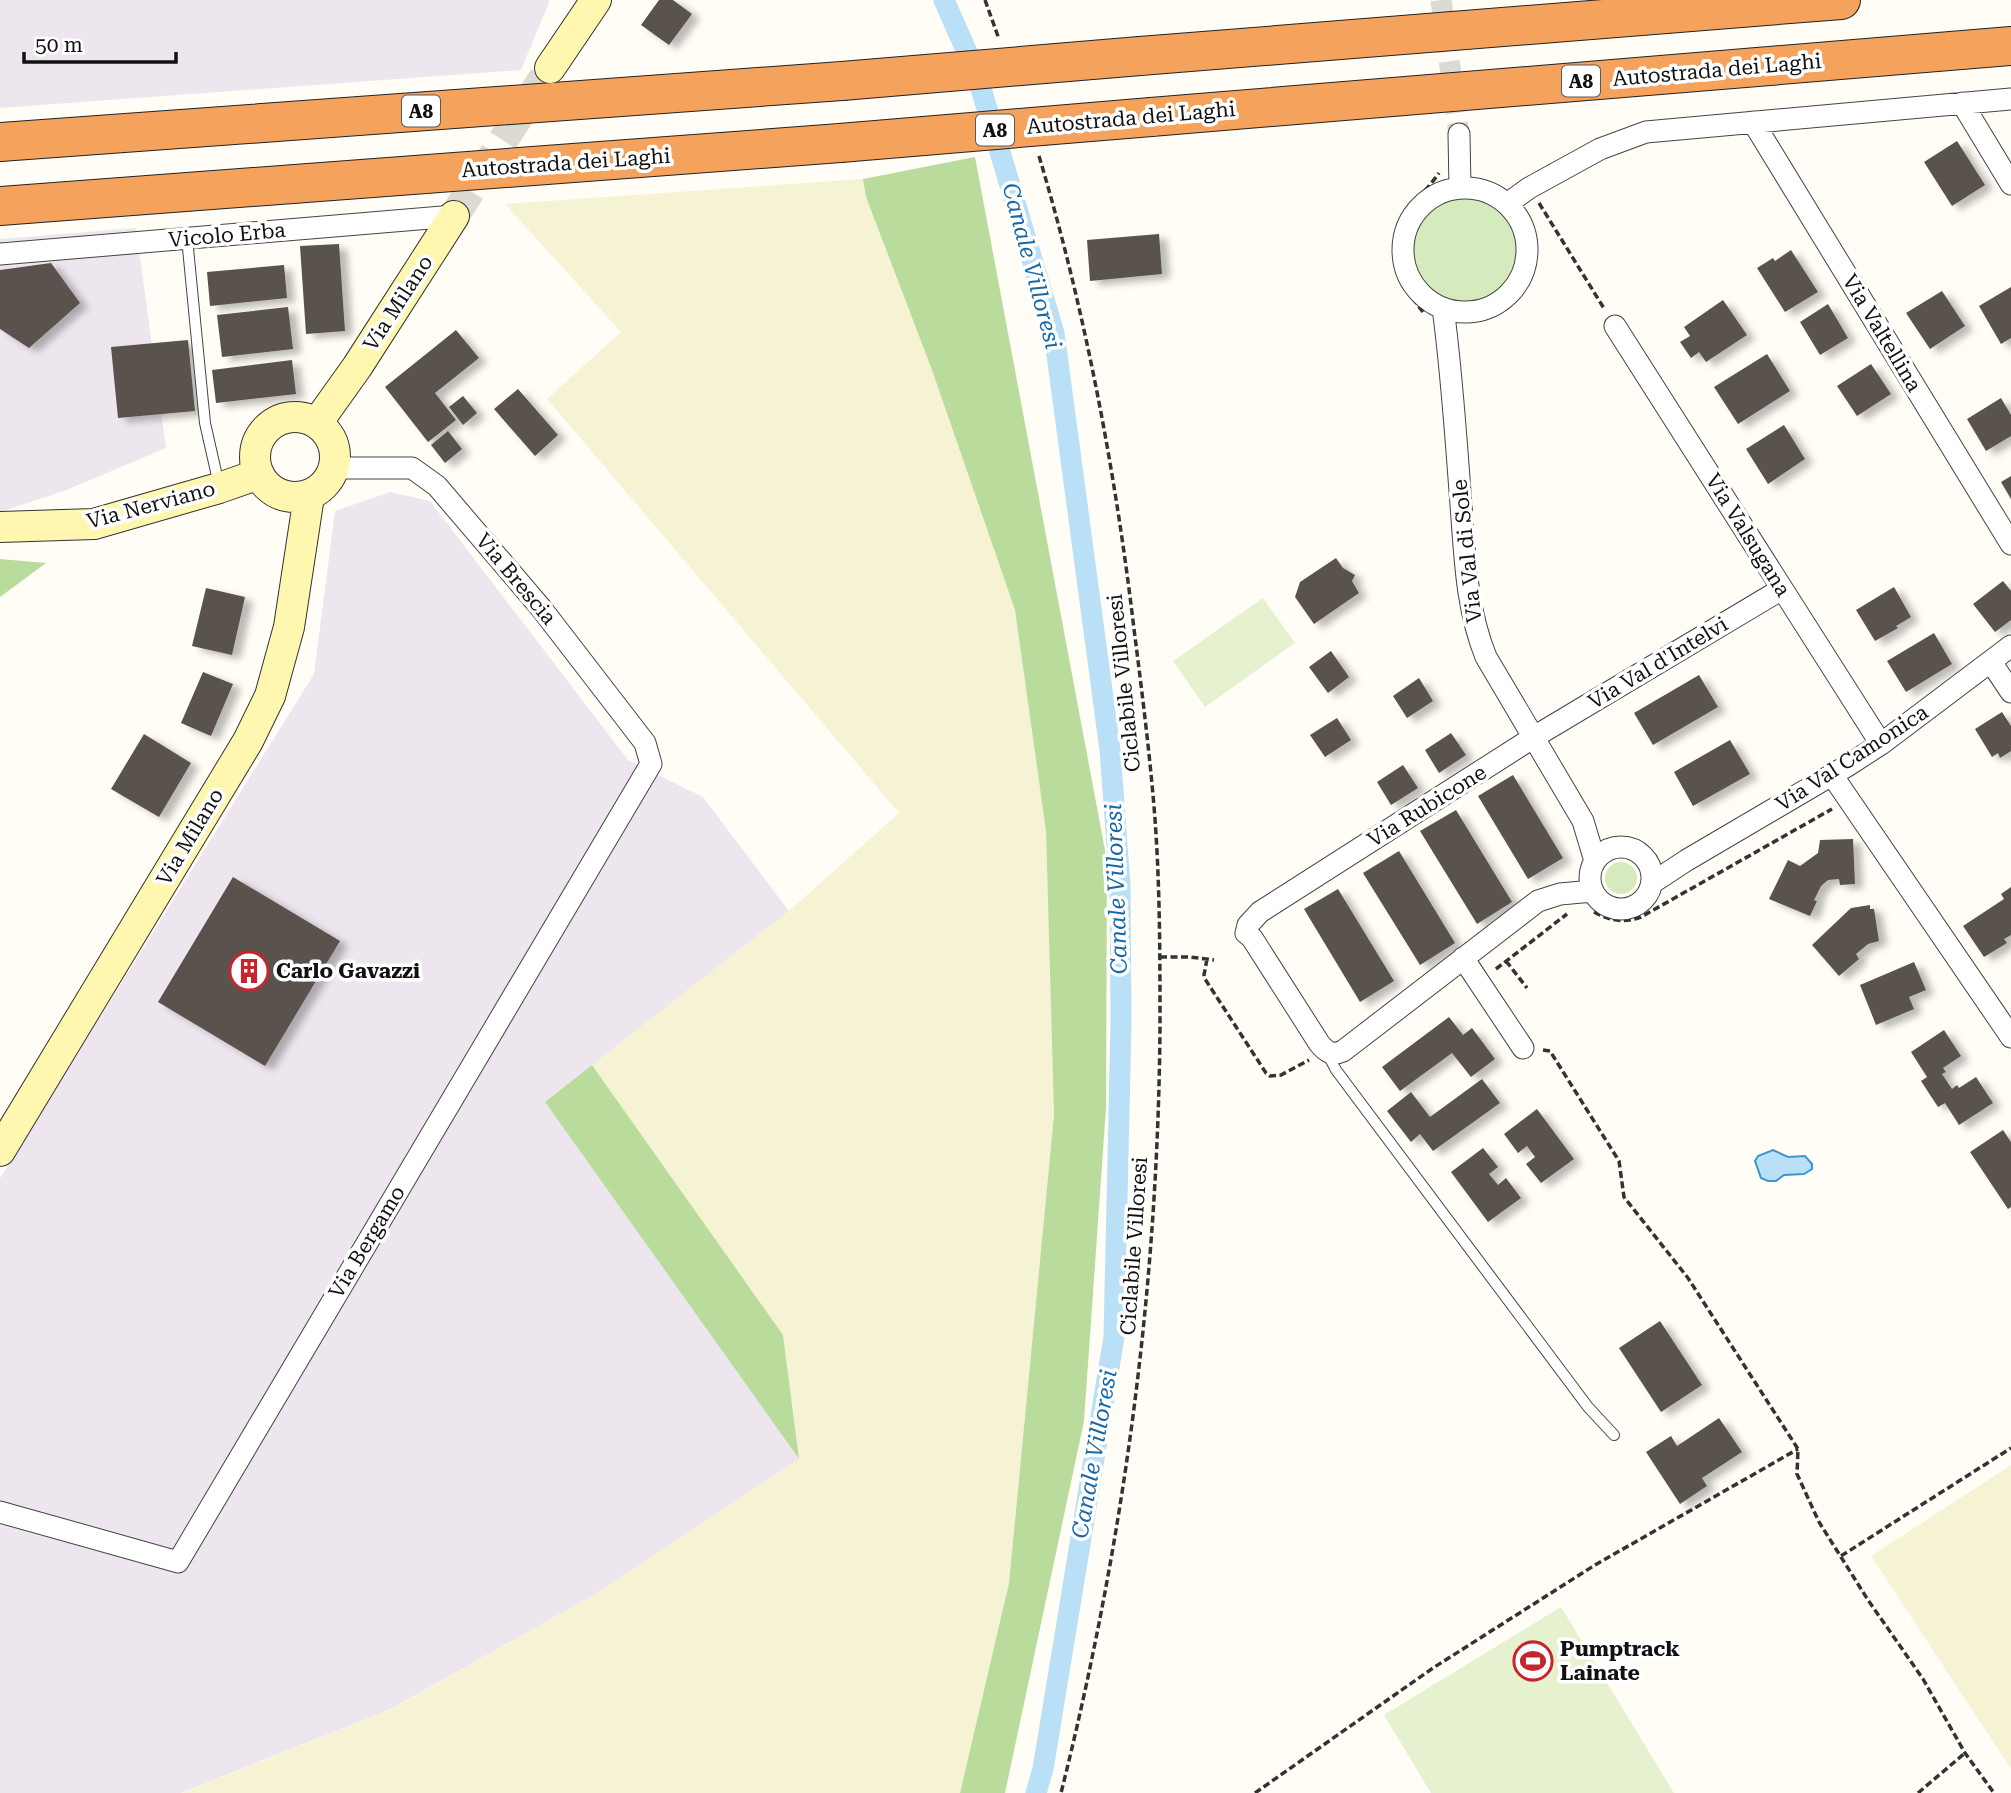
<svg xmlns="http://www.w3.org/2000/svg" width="2011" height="1793" font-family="'Roboto Serif',serif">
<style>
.industrial{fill:#eee6ef}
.farmland{fill:#f6f3d4}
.green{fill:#d5ebbd}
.forest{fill:#b9dc9c}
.pitch{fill:#e6f2cf}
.water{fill:#b9e0f7;stroke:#3f96cf;stroke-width:2}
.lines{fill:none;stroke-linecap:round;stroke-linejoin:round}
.canal{stroke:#b9e0f7;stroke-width:21}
.building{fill:#5a524d;filter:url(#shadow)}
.street-tunnel{stroke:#dbdad3;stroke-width:21;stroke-dasharray:21 10;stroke-linecap:butt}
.secondary-tunnel{stroke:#dbdad3;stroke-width:30;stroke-dasharray:30 15;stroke-linecap:butt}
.lane-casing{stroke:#444;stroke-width:12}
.street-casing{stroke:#444;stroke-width:23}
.secondary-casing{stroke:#333;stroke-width:32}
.highway-casing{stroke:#222;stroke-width:40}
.path{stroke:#333;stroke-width:3.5;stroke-dasharray:7 3.5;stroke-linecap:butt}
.lane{stroke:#fff;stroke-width:10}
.street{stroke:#fff;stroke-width:21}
.secondary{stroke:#fff6b0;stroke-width:30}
.highway{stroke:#f5a25d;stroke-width:38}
.highway-bridge-casing{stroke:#222;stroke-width:40;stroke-linecap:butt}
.highway-bridge{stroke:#f5a25d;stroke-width:38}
.labels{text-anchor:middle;stroke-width:7;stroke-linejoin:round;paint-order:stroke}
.shield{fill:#fff;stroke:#585858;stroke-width:2}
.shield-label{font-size:19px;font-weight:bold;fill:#111}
.street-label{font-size:21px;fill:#111;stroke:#fff}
.poi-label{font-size:21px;font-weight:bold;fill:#111;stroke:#fff;text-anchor:start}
.water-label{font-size:23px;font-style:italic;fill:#1768a6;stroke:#fff}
</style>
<defs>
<filter id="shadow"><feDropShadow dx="8" dy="4.5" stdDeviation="3.5" flood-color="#0004"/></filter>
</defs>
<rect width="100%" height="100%" fill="#fffdf5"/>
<path class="industrial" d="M0 0H550L521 70 0 108Z
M136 228 166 448 64 491 0 512V239Z
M390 492 430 501 628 760 703 797 789 911 545 1102 799 1459 592 1596 389 1710 181 1793H0V1178L314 674 335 511Z"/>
<path class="farmland" d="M863 179 866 197 932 370 1015 610 1046 831 1054 1115 1009 1583 960 1793H182L390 1710 592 1596 799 1459 783 1335 592 1065 789 911 899 813 547 399 621 332 505 204Z
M2011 1465V1769L1871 1556Z"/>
<path class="green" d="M1413 249a53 53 0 1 1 106 0a53 53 0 1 1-106 0Z
M1605 878a16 16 0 1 1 32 0a16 16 0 1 1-32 0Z"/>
<path class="forest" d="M975 157 1107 861 1106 1108 1084 1421 1005 1793H960L1009 1583 1054 1115 1046 831 1015 610 932 370 866 197 863 179Z
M0 559 46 563 0 597Z
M592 1065 783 1335 799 1459 545 1102Z"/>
<path class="pitch" d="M1263 598 1295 643 1205 707 1173 661Z
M1561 1607 1674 1793H1431L1384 1715Z"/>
<path class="water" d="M1773 1150 1788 1157 1805 1156 1812 1164V1169L1804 1174 1784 1175 1776 1181H1768L1761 1178 1755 1161 1758 1156Z"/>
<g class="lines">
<path class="canal" d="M944 0 977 75 1054 333 1110 750 1120 885 1121 1022 1114 1337 1043 1769 1036 1793"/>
</g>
<path class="building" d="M659 0H673L692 14 669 45 641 25Z
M1957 141 1985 185 1952 206 1924 162Z
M1159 234 1162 274 1090 281 1087 240Z
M339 244 345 331 306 334 300 246Z
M1791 250 1818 292 1785 312 1757 268 1773 258 1775 261Z
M51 263 80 303 29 348 0 329V270Z
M284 265 287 298 210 306 207 272Z
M2011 287V338L2001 344 1979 306Z
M1942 291 1965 326 1930 349 1906 313Z
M1723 300 1747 335 1706 362 1699 352 1691 358 1680 342 1690 336 1684 327Z
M1828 304 1848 338 1820 355 1800 322Z
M288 307 293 349 222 357 217 315Z
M456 330 479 358 435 393 456 420 428 442 385 387Z
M188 340 195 411 118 418 111 347Z
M1767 354 1790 391 1738 424 1714 387Z
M292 360 296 394 216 403 212 370Z
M1871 364 1891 394 1857 416 1837 386Z
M518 389 558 435 535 456 494 409Z
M463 396 477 413 463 425 449 407Z
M2001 398 2011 415V436L1986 451 1967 419Z
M1784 425 1805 459 1768 484 1746 449Z
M448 431 462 449 445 463 431 445Z
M2011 476V499L2001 482Z
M1336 558 1343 568 1355 575 1352 581 1359 593 1314 624 1295 597 1300 582Z
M2003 581 2011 591V620L1995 632 1973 604Z
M1894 587 1911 617 1896 626 1898 628 1875 641 1856 610Z
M206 588 245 597 232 655 192 646Z
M1934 633 1952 664 1906 692 1887 661Z
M1331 651 1349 677 1328 693 1309 667Z
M203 672 233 684 211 736 181 723Z
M1699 675 1718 707 1653 745 1634 713Z
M1419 678 1433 701 1407 718 1393 696Z
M2002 712 2011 726V751L2000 758 1998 753 1992 757 1975 729Z
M1337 718 1351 740 1325 757 1310 735Z
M1451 733 1466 755 1439 773 1425 750Z
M144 734 191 763 159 817 111 789Z
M1730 740 1750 774 1693 806 1674 772Z
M1403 765 1418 788 1391 805 1377 782Z
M1513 775 1563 858 1528 879 1478 796Z
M1456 810 1512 902 1477 924 1420 831Z
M1853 839 1855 884 1840 885 1839 879 1828 880 1821 886 1814 900 1817 901 1810 916 1769 899 1788 860 1800 866 1818 853 1820 840Z
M1399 851 1455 943 1420 965 1363 873Z
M233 877 340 941 265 1066 158 1002Z
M2011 887V935L2004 939 2007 943 1984 957 1963 926 2004 899 2001 894Z
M1338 889 1394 981 1360 1002 1304 909Z
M1870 905V909H1874L1879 941 1868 944 1856 954 1859 959 1839 976 1812 945 1851 908Z
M1914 962 1926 990 1909 997 1914 1009 1876 1025 1860 985Z
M1449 1017 1463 1035 1472 1028 1495 1059 1471 1077 1452 1053 1400 1091 1382 1067Z
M1944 1030 1961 1056 1943 1068 1946 1072 1942 1074 1952 1089 1957 1085 1959 1088 1976 1077 1993 1103 1959 1125 1945 1103 1938 1107 1921 1081 1927 1077 1911 1052Z
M1482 1079 1500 1103 1433 1151 1420 1134 1411 1142 1387 1111 1411 1092 1430 1117Z
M1537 1109 1574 1159 1541 1183 1526 1164 1535 1157 1527 1146 1518 1153 1504 1134Z
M2003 1130 2011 1142V1207L2008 1209 1970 1152Z
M1483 1148 1498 1167 1489 1174 1498 1185 1506 1178 1521 1198 1488 1222 1451 1172Z
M1660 1321 1702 1385 1661 1412 1619 1348Z
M1719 1418 1742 1452 1702 1478 1707 1486 1680 1504 1646 1452 1671 1436 1677 1446Z"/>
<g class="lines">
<path class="street-tunnel" d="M1441 0 1459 134"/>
<path class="secondary-tunnel" d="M454 216 550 68"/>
<g class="lane-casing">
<path id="lane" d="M187 238 205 423 219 485
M1326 1051 1336 1070 1588 1407 1614 1435"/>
</g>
<g class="street-casing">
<path id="street" d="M1962 103 2011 184
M1753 122 2011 544
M1459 134 1460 188
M1403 250a62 62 0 1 1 124 0a62 62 0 1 1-124 0Z
M1507 204 1529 188 1600 149 1646 132 2011 99
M0 254 454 216
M1443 308C1452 374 1456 439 1461 505 1465 556 1466 608 1486 657L1583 821 1595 861
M1615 326 1881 744
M1991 662 2011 692
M1832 775 2011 1037
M1590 878a31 31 0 1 1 62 0a31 31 0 1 1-62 0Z
M1652 883 1687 860 1847 766 1881 744 2011 646
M1593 891 1560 894 1538 901 1343 1051C1332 1056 1326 1052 1319 1043L1252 938 1246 933 1248 925 1260 912 1534 737 1782 589
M1463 958 1523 1048
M0 1512 178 1562 651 764 645 743 541 608 437 486 412 468H334"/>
</g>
<g class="secondary-casing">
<path id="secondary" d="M550 68 596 0
M255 457a40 40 0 1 1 80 0a40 40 0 1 1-80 0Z
M317 423 357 367 454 216
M0 527 94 524 219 488 259 474
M0 1151 248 741 270 696 289 627 309 496"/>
</g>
<g class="highway-casing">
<path id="highway" d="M1140 56 1841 0
M1151 117 2011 46
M0 142 842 81
M0 206 840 143"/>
</g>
<path class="path" d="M985 0 999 39
M1039 156C1085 310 1115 469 1134 629 1142 692 1150 755 1155 819 1160 888 1160 958 1160 1027 1158 1286 1124 1542 1061 1793
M1539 203 1605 310
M1423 312C1400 282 1384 247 1408 212 1418 198 1429 187 1439 173
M1594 912C1610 921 1624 923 1641 917L1832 809
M1160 957H1190L1214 960
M1207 959 1204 975 1205 979 1266 1073 1270 1076 1281 1075 1309 1060
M1506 961 1527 988
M1496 969 1567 914
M1543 1050 1550 1051 1619 1161 1624 1197 1688 1278 1798 1449 1797 1474 1819 1522 1868 1600 1923 1679 1965 1753 1994 1793
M1841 1556 2011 1448
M1255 1793 1433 1668 1595 1565 1798 1449
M1918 1793 1965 1753"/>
<use href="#lane" class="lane"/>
<use href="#street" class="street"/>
<use href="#secondary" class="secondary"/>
<use href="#highway" class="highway"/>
<g class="highway-bridge-casing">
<path id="highway-bridge" d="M842 81 1140 56
M840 143 1151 117"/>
</g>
<use href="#highway-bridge" class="highway-bridge"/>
</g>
<defs>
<g id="building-ring" transform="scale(2.0125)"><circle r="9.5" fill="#fff" stroke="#c4262e" stroke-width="1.5"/><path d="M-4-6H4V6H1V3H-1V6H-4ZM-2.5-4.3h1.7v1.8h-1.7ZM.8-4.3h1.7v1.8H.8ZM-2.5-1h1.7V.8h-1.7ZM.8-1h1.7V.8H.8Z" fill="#c4262e"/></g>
<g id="stadium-ring" transform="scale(2.0125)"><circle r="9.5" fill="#fff" stroke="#c4262e" stroke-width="1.5"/><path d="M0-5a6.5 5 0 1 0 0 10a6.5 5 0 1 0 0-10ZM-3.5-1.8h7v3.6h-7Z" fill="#c4262e"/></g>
</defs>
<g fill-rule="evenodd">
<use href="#building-ring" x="249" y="971"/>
<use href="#stadium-ring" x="1533" y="1661"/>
</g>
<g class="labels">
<g class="shield">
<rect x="1562" y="65.5" width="38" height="31" rx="5"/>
<rect x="402" y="95.5" width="38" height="31" rx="5"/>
<rect x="976" y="114.5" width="38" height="31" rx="5"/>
</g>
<g class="shield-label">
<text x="1581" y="88">A8</text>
<text x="421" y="118">A8</text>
<text x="995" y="137">A8</text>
</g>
<g class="street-label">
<text transform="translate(1717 70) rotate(-5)" y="7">Autostrada dei Laghi</text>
<text transform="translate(1131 118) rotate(-5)" y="7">Autostrada dei Laghi</text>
<text transform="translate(566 163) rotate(-4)" y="7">Autostrada dei Laghi</text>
<text transform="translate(227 235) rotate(-5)" y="7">Vicolo Erba</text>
<text transform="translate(398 303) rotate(-57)" y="7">Via Milano</text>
<text transform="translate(1882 333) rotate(59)" y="7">Via Valtellina</text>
<text transform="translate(151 505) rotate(-15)" y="7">Via Nerviano</text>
<text transform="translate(1748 535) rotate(58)" y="7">Via Valsugana</text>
<text transform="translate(1467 551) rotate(-96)" y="7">Via Val di Sole</text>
<text transform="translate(516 579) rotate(50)" y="7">Via Brescia</text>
<text transform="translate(1658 663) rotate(-31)" y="7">Via Val d'Intelvi</text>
<text transform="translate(1124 683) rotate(-96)" y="7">Ciclabile Villoresi</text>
<text transform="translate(1852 758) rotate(-33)" y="7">Via Val Camonica</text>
<text transform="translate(1427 806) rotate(-32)" y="7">Via Rubicone</text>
<text transform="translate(190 837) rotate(-59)" y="7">Via Milano</text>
<text transform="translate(367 1242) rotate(-59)" y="7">Via Bergamo</text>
<text transform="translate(1134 1246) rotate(-86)" y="7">Ciclabile Villoresi</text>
</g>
<g class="poi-label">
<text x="276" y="978">Carlo Gavazzi</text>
<text x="1560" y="1656">Pumptrack<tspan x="1560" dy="24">Lainate</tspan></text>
</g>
<g class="water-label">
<text transform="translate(1032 266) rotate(75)" y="8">Canale Villoresi</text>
<text transform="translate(1116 889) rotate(-92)" y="8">Canale Villoresi</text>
<text transform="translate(1094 1454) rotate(-80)" y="8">Canale Villoresi</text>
</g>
</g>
<path d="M24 52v10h152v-10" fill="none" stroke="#111111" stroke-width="3.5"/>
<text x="35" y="52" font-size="21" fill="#111111" stroke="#ffffff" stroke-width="5" paint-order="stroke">50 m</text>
</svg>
